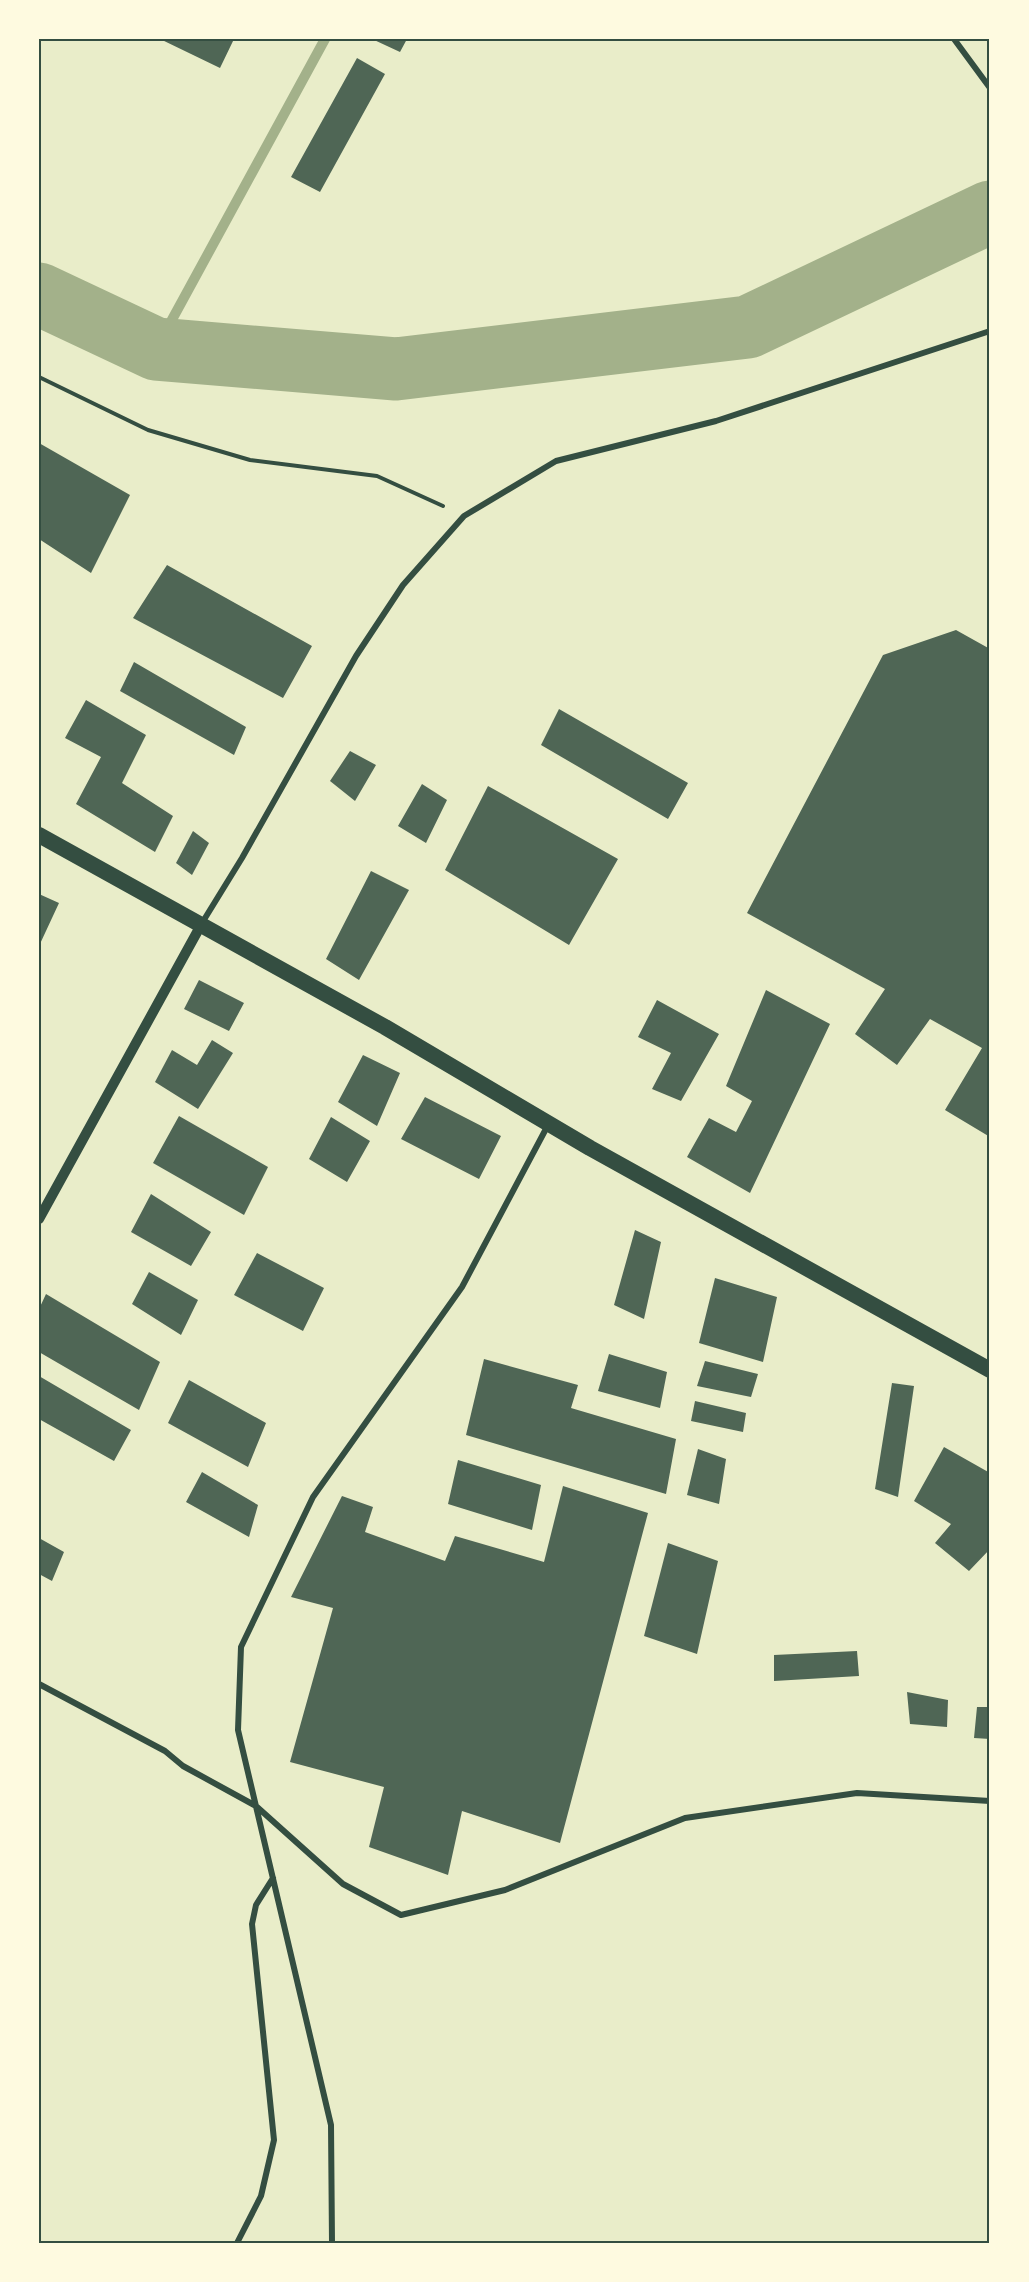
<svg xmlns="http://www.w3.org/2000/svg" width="1029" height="2282" font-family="Signika,sans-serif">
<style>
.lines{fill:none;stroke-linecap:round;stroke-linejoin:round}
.stream{stroke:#a3b18a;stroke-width:10}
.river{stroke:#a3b18a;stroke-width:63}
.building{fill:#4f6655}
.path{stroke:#344e41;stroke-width:4}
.minor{stroke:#344e41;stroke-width:6}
.tertiary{stroke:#344e41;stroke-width:10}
.trunk{stroke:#344e41;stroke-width:16}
.neatline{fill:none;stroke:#344e41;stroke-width:2}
</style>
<rect width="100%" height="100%" fill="#e9edc9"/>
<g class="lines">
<path class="stream" d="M156 349 325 39"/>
<path class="river" d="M39 294 156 349 396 369 748 327 990 212"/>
</g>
<path class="building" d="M160 39H234L220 68Z
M372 39H407L400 52Z
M357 58 385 74 320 192 291 177Z
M39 443 130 495 91 573 39 539Z
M167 565 312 646 283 698 133 618Z
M956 630 990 649V1137L945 1110 982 1048 930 1019 897 1065 855 1034 885 989 747 913 883 655Z
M134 662 246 727 234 755 120 691Z
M86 700 146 735 122 783 173 816 155 852 76 804 101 757 65 738Z
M559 709 688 783 668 819 541 745Z
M350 751 376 765 355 801 330 781Z
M422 784 447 800 426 843 398 826Z
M488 786 618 859 569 945 445 870Z
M193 831 209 843 192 875 176 863Z
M371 871 409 890 359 980 326 959Z
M39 894 59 903 39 946Z
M199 980 244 1003 229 1031 184 1009Z
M766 990 830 1024 750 1193 687 1157 709 1118 736 1132 752 1101 726 1086Z
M657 1000 719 1034 681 1101 652 1089 671 1053 638 1037Z
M212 1040 233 1053 198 1109 155 1082 172 1050 197 1065Z
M363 1055 400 1073 377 1126 338 1102Z
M425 1097 501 1136 479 1179 401 1139Z
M179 1116 268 1167 244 1215 153 1163Z
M331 1117 370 1141 347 1182 309 1159Z
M151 1194 211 1232 191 1266 131 1232Z
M635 1230 661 1242 644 1319 614 1305Z
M257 1253 324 1288 303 1331 234 1295Z
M149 1272 198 1300 181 1335 132 1304Z
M715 1278 777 1297 763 1362 699 1343Z
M46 1294 160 1362 139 1410 39 1352V1309Z
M609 1354 667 1372 660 1408 598 1391Z
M484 1359 578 1385 571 1408 676 1439 666 1494 466 1435Z
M705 1361 758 1374 751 1397 697 1386Z
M39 1376 131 1430 114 1461 39 1419Z
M189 1380 266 1423 248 1467 168 1423Z
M892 1383 914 1386 898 1497 875 1489Z
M695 1401 746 1413 743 1432 691 1421Z
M944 1447 990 1473V1549L969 1571 935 1543 951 1524 914 1501Z
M698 1449 726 1459 719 1504 687 1495Z
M458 1460 541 1485 532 1530 448 1504Z
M202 1472 258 1505 249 1537 186 1502Z
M563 1486 648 1513 560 1843 462 1811 448 1875 369 1847 384 1787 290 1762 333 1608 291 1597 342 1496 373 1507 365 1532 445 1561 455 1536 544 1562Z
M39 1538 64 1552 52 1581 39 1574Z
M668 1543 718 1561 697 1654 644 1636Z
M857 1651 859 1676 774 1681V1655Z
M907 1692 948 1700 947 1727 910 1724Z
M977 1707H990V1739L974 1738Z"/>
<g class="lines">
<path class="path" d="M39 377 148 430 250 460 377 476 443 506"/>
<path class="minor" d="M954 39 990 88
M202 923 242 858 356 656 403 585 464 516 556 461 716 421 990 331
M39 1684 165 1751 183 1766 256 1806 343 1884 401 1915 505 1890 685 1818 857 1793 990 1801
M237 2243 261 2196 274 2140 252 1924 256 1905 273 1878
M332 2243 331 2125 238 1730 241 1647 313 1497 462 1287 548 1125"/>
<path class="tertiary" d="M39 1219 201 925"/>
<path class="trunk" d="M39 835 385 1027 590 1148 990 1370"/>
</g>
<rect width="1029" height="2282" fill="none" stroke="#fefae0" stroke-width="81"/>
<rect x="40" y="40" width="948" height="2202" class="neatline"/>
</svg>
